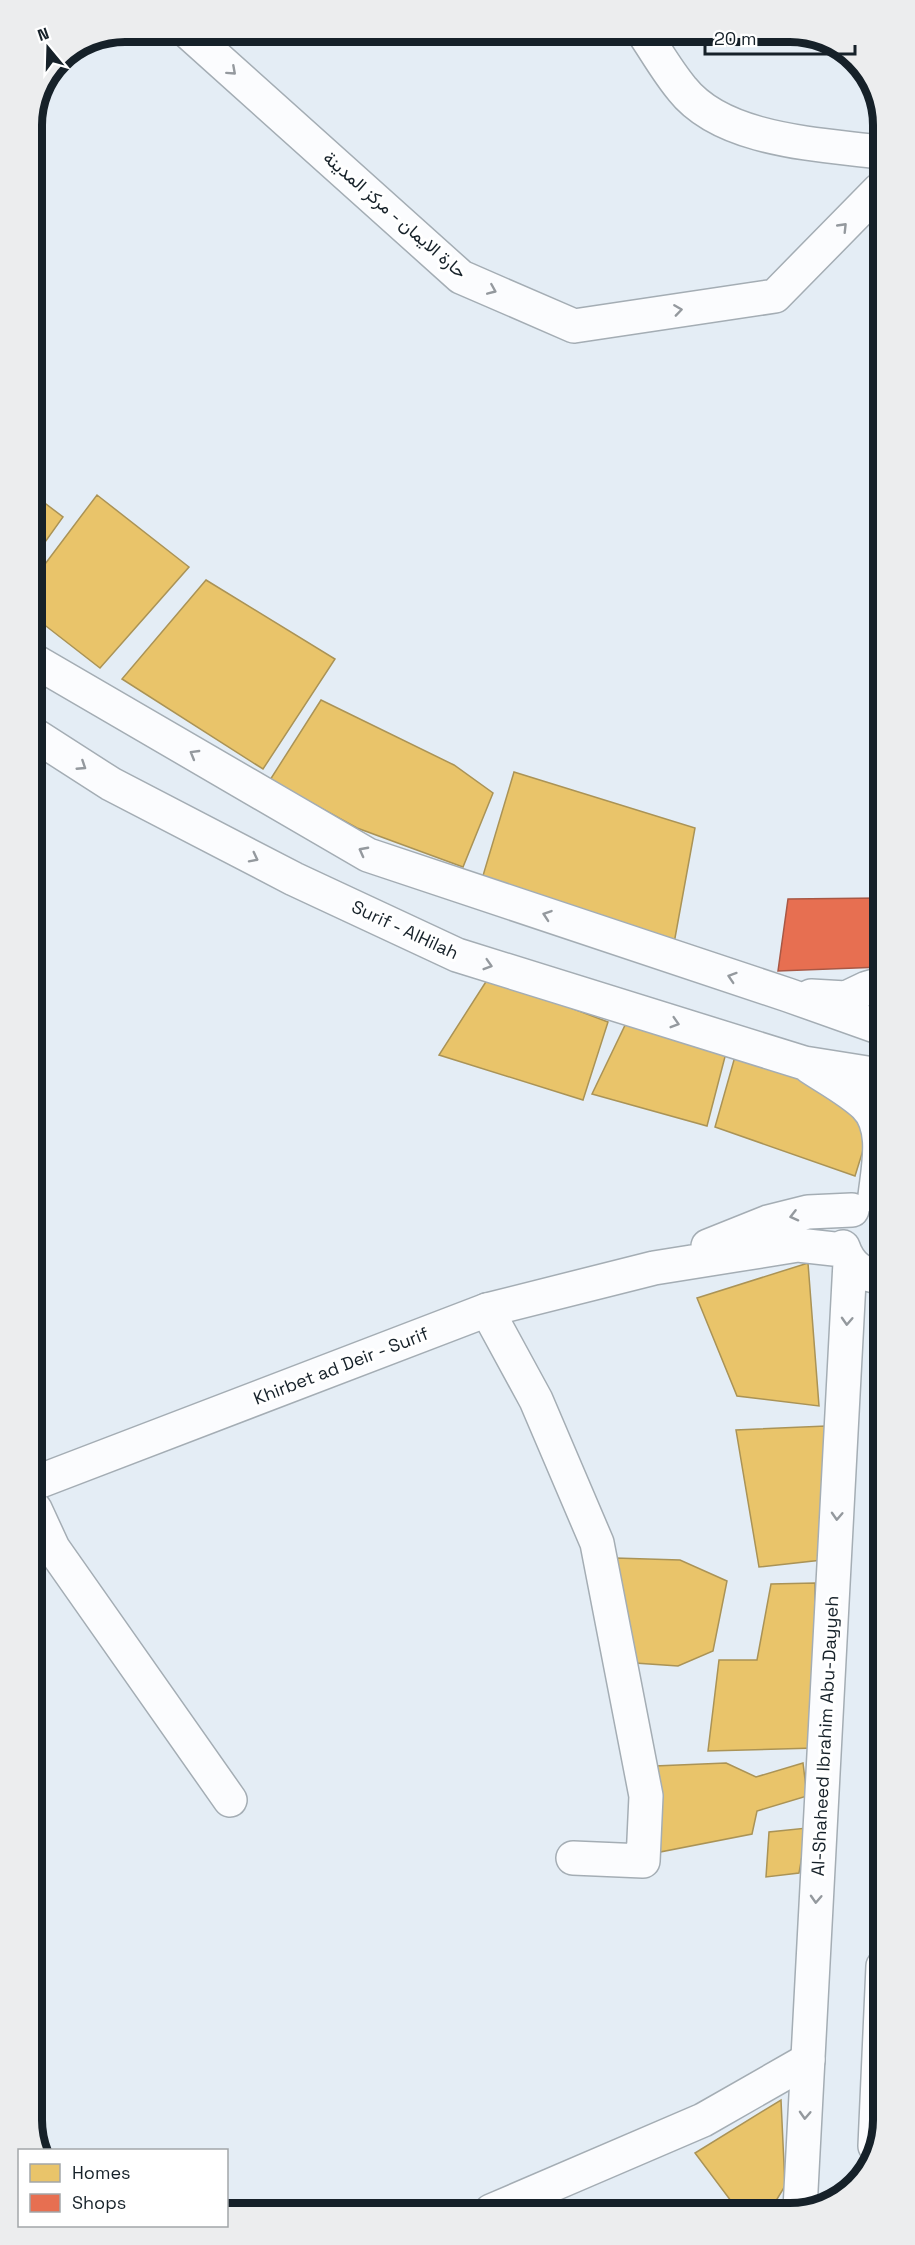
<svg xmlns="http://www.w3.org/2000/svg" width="915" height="2245" font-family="'Space Grotesk',Vazirmatn,sans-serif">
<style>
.homes{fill:#e9c46a;stroke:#aa9356;stroke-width:1.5}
.shops{fill:#e76f51;stroke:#a85845;stroke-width:1.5}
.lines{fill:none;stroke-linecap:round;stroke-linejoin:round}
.minor-casing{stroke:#a4adb4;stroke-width:36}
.major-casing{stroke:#a4adb4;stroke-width:36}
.minor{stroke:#fbfcfe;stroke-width:33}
.major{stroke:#fbfcfe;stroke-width:33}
.oneway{stroke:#94999e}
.labels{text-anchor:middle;stroke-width:6;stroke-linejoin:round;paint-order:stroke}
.street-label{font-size:18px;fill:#162129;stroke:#fff}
.rim{fill:none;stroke:#162129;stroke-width:8}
</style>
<rect width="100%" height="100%" fill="#e4edf5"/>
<path class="homes" d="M33 494 63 517 33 559Z
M97 495 189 567 100 668 33 616V580Z
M206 580 335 659 263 769 122 679Z
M321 700 454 765 493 793 463 867 357 828 270 780Z
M514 772 695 828 673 949 482 879Z
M489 977 608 1022 583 1100 439 1055Z
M629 1017 727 1049 707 1126 592 1094Z
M736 1053 825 1089 869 1131 855 1176 715 1127Z
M808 1263 819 1406 737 1396 697 1298Z
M826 1426 822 1560 759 1567 736 1430Z
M615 1558 680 1560 727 1581 713 1651 678 1666 635 1663Z
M815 1583V1748L708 1751 719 1660H757L771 1584Z
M726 1763 756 1777 803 1763 807 1796 757 1811 752 1834 660 1852 655 1766Z
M807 1828 799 1873 766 1877 769 1832Z
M781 2100 785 2186 771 2209H737L695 2153Z"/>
<path class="shops" d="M881 898V967L778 971 788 899Z"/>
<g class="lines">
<g class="minor-casing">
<path id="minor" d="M188 32 461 277 574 326 775 296 879 190
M643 32C656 51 667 71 682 89 723 141 818 144 879 152
M487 1310 536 1400 597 1543 646 1796 643 1861 573 1858
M35 1509 53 1548 230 1800
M491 2211 703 2120 808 2060"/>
</g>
<g class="major-casing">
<path id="major" d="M33 660 368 855 788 995 881 1028
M33 734 111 784 294 879 457 955 804 1063 867 1073
M811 996 846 998 867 988 881 984
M810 1067C828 1079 849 1090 865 1105 888 1127 878 1168 875 1196
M708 1246 768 1222 808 1212 852 1210
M843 1247C849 1265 863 1276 881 1277
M35 1483 487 1310 654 1268 798 1245 843 1250
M875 2146 883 1966
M800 2209 850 1262"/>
</g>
<use href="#minor" class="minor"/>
<use href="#major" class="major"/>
</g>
<defs><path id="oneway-chevron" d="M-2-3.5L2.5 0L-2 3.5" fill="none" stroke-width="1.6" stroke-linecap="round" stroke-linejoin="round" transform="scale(1.5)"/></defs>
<g class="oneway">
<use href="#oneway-chevron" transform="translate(232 71) rotate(42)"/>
<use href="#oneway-chevron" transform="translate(843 227) rotate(-46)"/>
<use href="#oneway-chevron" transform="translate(492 290) rotate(23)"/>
<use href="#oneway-chevron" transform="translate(678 310) rotate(-8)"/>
<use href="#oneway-chevron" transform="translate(194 754) rotate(-150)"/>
<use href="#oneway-chevron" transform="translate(82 766) rotate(33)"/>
<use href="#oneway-chevron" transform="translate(363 851) rotate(-152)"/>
<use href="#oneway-chevron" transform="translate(254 858) rotate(27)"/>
<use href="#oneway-chevron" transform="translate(547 915) rotate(-161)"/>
<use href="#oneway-chevron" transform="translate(488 965) rotate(17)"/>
<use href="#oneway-chevron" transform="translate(732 977) rotate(-162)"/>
<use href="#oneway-chevron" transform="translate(675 1023) rotate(17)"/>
<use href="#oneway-chevron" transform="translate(794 1216) rotate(166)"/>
<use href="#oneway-chevron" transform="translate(847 1321) rotate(93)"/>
<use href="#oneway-chevron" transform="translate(837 1516) rotate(93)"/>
<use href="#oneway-chevron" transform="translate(816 1899) rotate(93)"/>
<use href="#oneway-chevron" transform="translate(805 2115) rotate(93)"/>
</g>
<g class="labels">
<g class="street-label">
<text transform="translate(395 215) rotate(41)" y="6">حارة الايمان - مركز المدينة</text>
<text transform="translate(405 930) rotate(25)" y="6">Surif - AlHilah</text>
<text transform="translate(341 1366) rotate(-21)" y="6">Khirbet ad Deir - Surif</text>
<text transform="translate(825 1736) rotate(-87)" y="6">Al-Shaheed Ibrahim Abu-Dayyeh</text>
</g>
</g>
<path d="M0 0H915V2245H0ZM125 42H790A83 83 0 0 1 873 125V2120A83 83 0 0 1 790 2203H125A83 83 0 0 1 42 2120V125A83 83 0 0 1 125 42Z" fill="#ecedee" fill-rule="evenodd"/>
<path class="rim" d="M125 42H790A83 83 0 0 1 873 125V2120A83 83 0 0 1 790 2203H125A83 83 0 0 1 42 2120V125A83 83 0 0 1 125 42Z"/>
<rect x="18" y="2149" width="210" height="78" fill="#ffffff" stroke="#a2a6a9" stroke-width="1.5"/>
<rect x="30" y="2164" width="30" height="18" fill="#e9c46a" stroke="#a2a6a9" stroke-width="1.5"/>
<text x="72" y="2179" font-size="18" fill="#162129">Homes</text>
<rect x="30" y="2194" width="30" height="18" fill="#e76f51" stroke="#a2a6a9" stroke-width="1.5"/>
<text x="72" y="2209" font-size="18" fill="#162129">Shops</text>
<g transform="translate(48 48) rotate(341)" stroke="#ffffff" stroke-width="4.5" paint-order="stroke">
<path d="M0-4.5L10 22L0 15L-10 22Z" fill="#162129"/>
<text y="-9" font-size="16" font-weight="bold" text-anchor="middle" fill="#162129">N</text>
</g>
<path d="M705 45v9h150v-9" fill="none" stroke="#162129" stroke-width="3"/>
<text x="714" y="45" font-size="18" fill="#162129" stroke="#ffffff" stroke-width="4.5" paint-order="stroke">20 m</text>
</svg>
